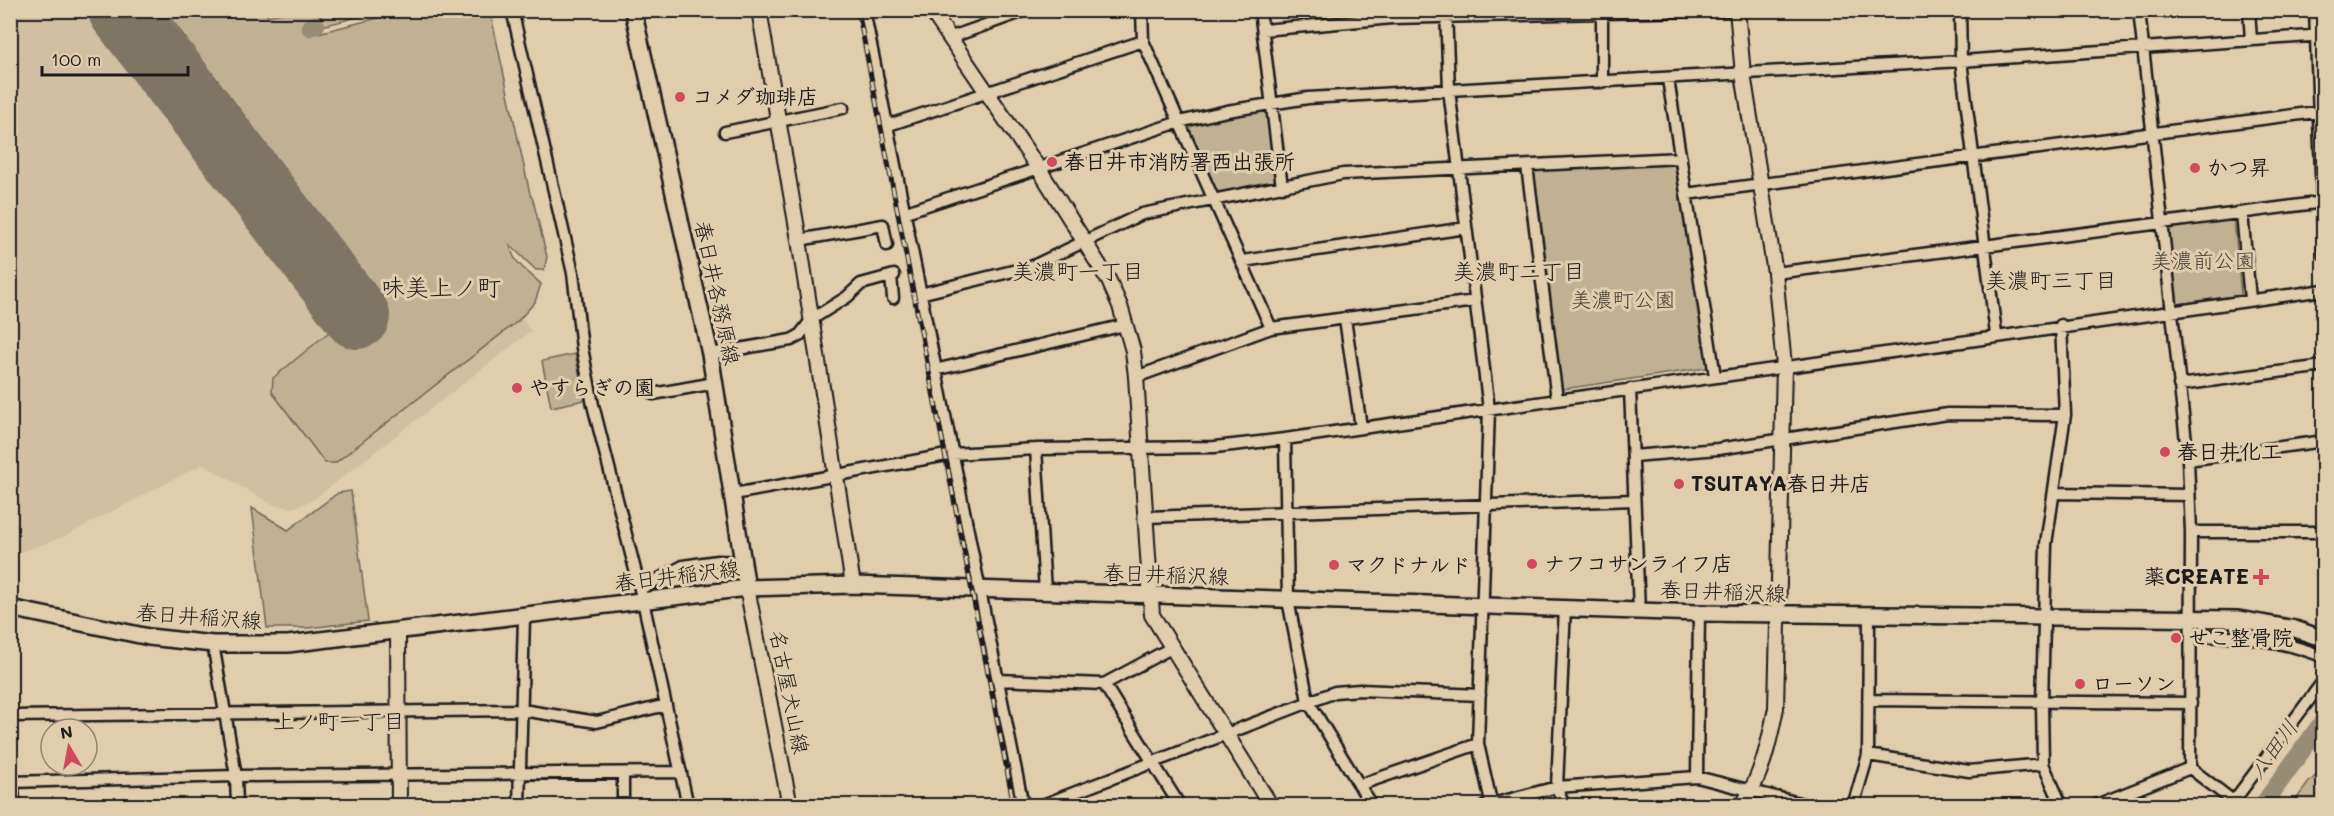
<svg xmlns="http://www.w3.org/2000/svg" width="2334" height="816" font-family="Mali,'Klee One',sans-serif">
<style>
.built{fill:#d0bfa0}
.green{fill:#c0b193;stroke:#6e6658;stroke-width:1.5}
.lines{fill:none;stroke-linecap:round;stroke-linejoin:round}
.stream{stroke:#665f52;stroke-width:3}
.river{stroke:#978c76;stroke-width:18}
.runway{stroke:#7e7464;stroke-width:66}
.street-casing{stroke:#1c1c1c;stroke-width:15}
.secondary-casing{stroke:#1c1c1c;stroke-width:18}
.primary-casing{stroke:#1c1c1c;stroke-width:20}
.street{stroke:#dfcdab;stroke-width:10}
.secondary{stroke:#dfcdab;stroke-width:14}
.primary{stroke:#dfcdab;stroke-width:15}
.rail-casing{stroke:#1c1c1c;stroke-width:5}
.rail{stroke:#dfcdab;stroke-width:3;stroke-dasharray:9;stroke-linecap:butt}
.poi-dot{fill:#d1495b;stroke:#dfcdab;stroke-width:2}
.labels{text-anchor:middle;stroke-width:6;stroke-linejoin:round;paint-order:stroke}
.poi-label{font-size:21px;font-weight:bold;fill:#1c1c1c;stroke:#dfcdab;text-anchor:start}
.park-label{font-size:21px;fill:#45413a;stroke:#dfcdab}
.street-label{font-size:21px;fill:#1c1c1c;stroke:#dfcdab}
.neighbourhood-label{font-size:22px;fill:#1c1c1c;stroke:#dfcdab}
.water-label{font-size:22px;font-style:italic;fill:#413e37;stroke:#dfcdab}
.quarter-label{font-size:24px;fill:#1c1c1c;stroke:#dfcdab}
</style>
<rect width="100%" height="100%" fill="#dfcdab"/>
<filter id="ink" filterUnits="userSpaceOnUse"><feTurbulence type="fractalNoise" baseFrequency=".0167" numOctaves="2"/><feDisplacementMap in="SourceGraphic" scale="12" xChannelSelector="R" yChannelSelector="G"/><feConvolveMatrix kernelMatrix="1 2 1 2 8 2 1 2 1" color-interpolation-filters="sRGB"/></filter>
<g filter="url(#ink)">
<path class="built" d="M11 11H289L531 331 313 500 293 508 273 505 203 464 63 537 21 552 11 550Z"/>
<path class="green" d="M261 10 268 16 296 10 382 11 318 27V33L406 11H490L530 194 533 200 547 257 544 270H536L510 245C513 264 528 271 541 284L535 302 518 321 335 463H325L272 392 273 378 329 332 332 335 383 298 165 11Z
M1264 110 1268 112 1276 180 1273 184 1221 194 1217 192 1189 129 1191 125Z
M1674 162 1709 365 1706 368 1563 389 1560 387 1532 173 1535 170Z
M2234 218 2241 295 2172 305 2165 226Z
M575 354 585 400 551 407 542 361Z
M351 491 368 621 308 628H267L252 508 288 530 338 493Z
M2323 769V805H2292L2309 782Z"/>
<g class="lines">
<path class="stream" d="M316 25 322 12"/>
<path class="river" d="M310 27 316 25
M2262 806 2324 720"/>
<path class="runway" d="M121 10 357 316"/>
<g class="street-casing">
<path id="street" d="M512 10 573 273 582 348 593 405 643 601 688 806
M864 10 1023 806
M1142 10 1143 41 1271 328
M1260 10 1282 187
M1446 10 1449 90 1489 409 1478 744 1492 806
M1602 10V82
M1960 10 1961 61 1996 334
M2139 10 2188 460 2191 532 2190 768
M2249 10 2251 40
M2315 10 2324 255
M1263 30 1392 18 1736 10
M949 38 1027 10
M1668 79 1715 376
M886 126 1143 41
M725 132 843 108
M1527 166 1557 399
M1686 194 2324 111
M903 213 1179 122 1227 111 1308 98 1961 61 2324 35
M2242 213 2250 299
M799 240 883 225 887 245
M1243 261 1466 228
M1775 273 2324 202
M891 276 893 298
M920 294 1033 266 1142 214 1343 174 1681 158
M1345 319 1361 427
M2061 325 2065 415 2046 544 2042 703 2043 764 2062 806
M710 354 791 340 799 336 812 319 847 297 861 284 894 275
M935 370 1125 325
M1136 377 1271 328 1475 301
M2179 385 2324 366
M1630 389 1639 611
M653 394 715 383
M1285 439 1288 600 1308 701 1372 806
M1036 449 1045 591
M1633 456 1718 449 1948 414 2065 415
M2188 460 2324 441
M2054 493 2189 495
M734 494 952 454 1036 449 1215 447 1285 439 2324 290
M1147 517 1634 500
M2191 532H2324
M640 589 683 566 717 561 744 562
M2191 637C2237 635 2280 639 2324 657
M213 644 236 776 237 806
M997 680 1104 684 1180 806
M1104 684 1171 648
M1868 700 2191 703
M10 716 522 710 597 722 666 705
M1868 755 1969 771 2043 764
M2190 768 2233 801
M623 773V806
M1697 777 1699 613
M10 782 236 776 681 772
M1359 785 1478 744
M519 806 524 617
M1040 806 1335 692 1360 690 1480 695
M1485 806 1557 787 1697 777 1811 806
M1564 806 1557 787 1565 607
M1853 806 1868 755 1869 617
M2094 806 2190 768
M2230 806 2324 680"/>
</g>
<g class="secondary-casing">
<path id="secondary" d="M759 10 799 240 853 585
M931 10 1039 169 1109 281 1120 306 1133 351 1136 377 1152 615 1271 806
M1737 10 1743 74 1775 273 1784 366 1776 708C1769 743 1762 776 1742 806
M747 588 790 806
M398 632 399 806
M10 771 13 806"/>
</g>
<g class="primary-casing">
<path id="primary" d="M633 10 710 354 747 588
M10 608 149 637 213 644H288L747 588 853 585 1699 613 2238 619 2295 629 2324 639"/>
</g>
<use href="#street" class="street"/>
<use href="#secondary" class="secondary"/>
<use href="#primary" class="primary"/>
<g class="rail-casing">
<path id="rail" d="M858 10 1014 806"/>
</g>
<use href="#rail" class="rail"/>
</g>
</g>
<g class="poi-dot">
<circle cx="680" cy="97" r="6"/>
<circle cx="1052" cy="162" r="6"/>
<circle cx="2195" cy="168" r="6"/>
<circle cx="517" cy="388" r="6"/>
<circle cx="2165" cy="452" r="6"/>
<circle cx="1679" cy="484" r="6"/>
<circle cx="1532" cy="564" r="6"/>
<circle cx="1334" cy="565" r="6"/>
<path d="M2258 568h6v6h6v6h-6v6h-6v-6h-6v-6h6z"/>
<circle cx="2176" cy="638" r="6"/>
<circle cx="2080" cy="684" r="6"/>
</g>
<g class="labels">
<g class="poi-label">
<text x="692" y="104">コメダ珈琲店</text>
<text x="1064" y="169">春日井市消防署西出張所</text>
<text x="2207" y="175">かつ昇</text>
<text x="529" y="395">やすらぎの園</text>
<text x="2177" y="459">春日井化工</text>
<text x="1691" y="491">TSUTAYA春日井店</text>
<text x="1544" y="571">ナフコサンライフ店</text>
<text x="1346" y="572">マクドナルド</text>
<text x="2249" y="584" text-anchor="end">薬CREATE</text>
<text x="2188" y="645">せこ整骨院</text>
<text x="2092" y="691">ローソン</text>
</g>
<g class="park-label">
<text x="2203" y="268">美濃前公園</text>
<text x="1623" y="307">美濃町公園</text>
</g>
<g class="street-label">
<text transform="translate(717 293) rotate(78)" y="7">春日井各務原線</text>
<text transform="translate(1166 575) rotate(2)" y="7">春日井稲沢線</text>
<text transform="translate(677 576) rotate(-7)" y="7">春日井稲沢線</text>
<text transform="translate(1723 592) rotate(2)" y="7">春日井稲沢線</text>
<text transform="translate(199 617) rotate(4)" y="7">春日井稲沢線</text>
<text transform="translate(789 692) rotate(79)" y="7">名古屋犬山線</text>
</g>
<g class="neighbourhood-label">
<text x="1078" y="279">美濃町一丁目</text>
<text x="1519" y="279">美濃町二丁目</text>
<text x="2051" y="288">美濃町三丁目</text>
<text x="339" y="729">上ノ町一丁目</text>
</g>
<g class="water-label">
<text transform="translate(2273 749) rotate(-54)" y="8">八田川</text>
</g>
<g class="quarter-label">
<text x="441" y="296">味美上ノ町</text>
</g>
</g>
<rect width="2334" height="816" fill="none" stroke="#dfcdab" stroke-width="36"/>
<rect x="18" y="18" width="2298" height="780" fill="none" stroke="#1c1c1c" stroke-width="2" filter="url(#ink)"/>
<g transform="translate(69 747) rotate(350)"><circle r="28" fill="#dfcdab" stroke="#918672" stroke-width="1.5"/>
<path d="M0-4.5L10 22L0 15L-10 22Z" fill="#d1495b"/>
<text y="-9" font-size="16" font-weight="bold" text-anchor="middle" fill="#1c1c1c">N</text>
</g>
<path d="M42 66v9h146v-9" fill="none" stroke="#1c1c1c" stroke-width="3"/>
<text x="51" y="66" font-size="18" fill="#1c1c1c" stroke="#dfcdab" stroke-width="4.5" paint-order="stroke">100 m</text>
</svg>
